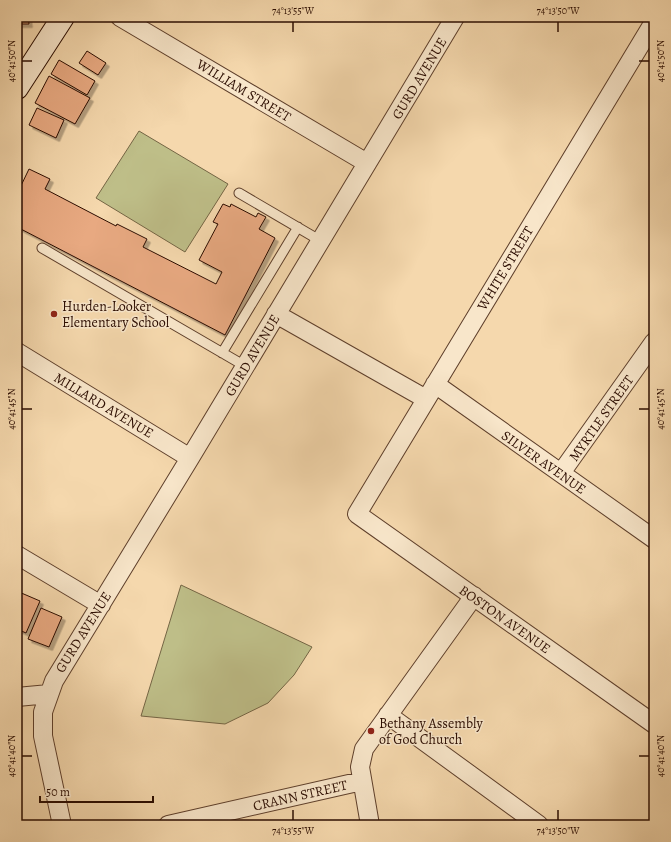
<svg xmlns="http://www.w3.org/2000/svg" width="671" height="842" font-family="Alegreya,serif">
<style>
.green{fill:#bebe88;stroke:#746544}
.building{fill:#e8a981;stroke:#2b0c00;filter:url(#shadow)}
.lines{fill:none;stroke-linecap:round;stroke-linejoin:round}
.lane-casing{stroke:#5e3f2b;stroke-width:11}
.street-casing{stroke:#5e3f2b;stroke-width:20}
.secondary-casing{stroke:#2b0c00;stroke-width:24}
.lane{stroke:#f8e6ca;stroke-width:9}
.street{stroke:#f8e6ca;stroke-width:18}
.secondary{stroke:#f8e6ca;stroke-width:22}
.ticks{fill:none;stroke:#2b0c00;stroke-width:1.5}
.poi-dot{fill:#8f2418;stroke:#f8e6ca;stroke-width:1.5}
.labels{text-anchor:middle;stroke-width:3;stroke-linejoin:round;paint-order:stroke}
.street-label{font-size:14px;fill:#2b0c00;stroke:#f8e6ca}
.poi-label{font-size:14px;fill:#2b0c00;stroke:#f8e6ca;text-anchor:start}
.neatline{fill:none;stroke:#2b0c00;stroke-width:1.5}
.ticks-label{font-size:10px;text-anchor:middle;fill:#2b0c00}
</style>
<defs>
<filter id="shadow"><feDropShadow dx="3.5" dy="3.5" stdDeviation="0" flood-color="#0004"/></filter>
</defs>
<rect width="100%" height="100%" fill="#f5d8ad"/>
<filter id="stains"><feTurbulence type="fractalNoise" baseFrequency=".005" numOctaves="4"/><feColorMatrix values="0 0 0 0 .2 0 0 0 0 .09 0 0 0 0 .02 0 0 0 .5 -.17"/></filter>
<radialGradient id="worn" r=".72"><stop offset=".6" stop-color="#630" stop-opacity="0"/><stop offset="1" stop-color="#630" stop-opacity=".3"/></radialGradient>
<path class="green" d="M139 131 228 184 185 252 96 198Z
M181 585 312 647 294 675 268 703 225 724 141 716Z"/>
<path class="building" d="M17 17H28L29 24H17Z
M87 51 106 63 98 75 79 63Z
M59 60 95 81 87 95 51 74Z
M49 76 90 98 75 124 35 103Z
M37 108 64 120 56 138 29 125Z
M29 169 50 179 45 189 116 226 117 224 147 239 143 247 216 284 222 272 199 260 218 224 213 222 223 204 230 207 231 204 256 217 258 213 266 217 259 229 275 238 225 335 17 227V194Z
M19 592 40 601 26 633 17 629V596Z
M41 608 62 617 49 647 28 639Z
M17 652 18 668H17Z"/>
<g class="lines">
<g class="lane-casing">
<path id="lane" d="M239 193 321 241
M42 248 245 366
M222 353 298 227"/>
</g>
<g class="street-casing">
<path id="street" d="M120 17 367 163
M654 22 357 514 654 724
M276 314 426 399
M17 352 190 458
M435 384 654 539
M561 473 654 342
M17 555 101 605
M17 697 49 694
M388 715 539 825
M62 825 43 736V712L54 681 190 458 455 17
M168 825 362 781
M370 825 360 767 364 749 474 596"/>
</g>
<g class="secondary-casing">
<path id="secondary" d="M17 88 63 17"/>
</g>
<use href="#lane" class="lane"/>
<use href="#street" class="street"/>
<use href="#secondary" class="secondary"/>
</g>
<path class="ticks" d="M293 22V32M558 22V32M22 61H32M639 61H649M22 409H32M639 409H649M22 756H32M639 756H649M293 810V820M558 810V820"/>
<g class="poi-dot">
<circle cx="54" cy="314" r="4"/>
<circle cx="371" cy="731" r="4"/>
</g>
<g class="labels">
<g class="street-label">
<text transform="translate(419 78) rotate(-59)" y="5">GURD AVENUE</text>
<text transform="translate(244 90) rotate(31)" y="5">WILLIAM STREET</text>
<text transform="translate(505 268) rotate(-59)" y="5">WHITE STREET</text>
<text transform="translate(252 355) rotate(-59)" y="5">GURD AVENUE</text>
<text transform="translate(104 405) rotate(31)" y="5">MILLARD AVENUE</text>
<text transform="translate(601 418) rotate(-55)" y="5">MYRTLE STREET</text>
<text transform="translate(544 462) rotate(35)" y="5">SILVER AVENUE</text>
<text transform="translate(505 619) rotate(35)" y="5">BOSTON AVENUE</text>
<text transform="translate(83 632) rotate(-58)" y="5">GURD AVENUE</text>
<text transform="translate(300 795) rotate(-13)" y="5">CRANN STREET</text>
</g>
<g class="poi-label">
<text x="62" y="311">Hurden-Looker<tspan x="62" dy="16">Elementary School</tspan></text>
<text x="379" y="728">Bethany Assembly<tspan x="379" dy="16">of God Church</tspan></text>
</g>
</g>
<rect width="671" height="842" fill="none" stroke="#f5d8ad" stroke-width="44"/>
<path d="M40 796v6h113v-6" fill="none" stroke="#2b0c00" stroke-width="2"/>
<text x="46" y="796" font-size="12" fill="#2b0c00" stroke="#f8e6ca" stroke-width="3" paint-order="stroke">50 m</text>
<rect x="22" y="22" width="627" height="798" class="neatline"/>
<g class="ticks-label">
<text x="293" y="14">74°13'55"W</text>
<text x="558" y="14">74°13'50"W</text>
<text transform="translate(11 61) rotate(-90)" y="4">40°41'50"N</text>
<text transform="translate(660 61) rotate(-90)" y="4">40°41'50"N</text>
<text transform="translate(11 409) rotate(-90)" y="4">40°41'45"N</text>
<text transform="translate(660 409) rotate(-90)" y="4">40°41'45"N</text>
<text transform="translate(11 756) rotate(-90)" y="4">40°41'40"N</text>
<text transform="translate(660 756) rotate(-90)" y="4">40°41'40"N</text>
<text x="293" y="834">74°13'55"W</text>
<text x="558" y="834">74°13'50"W</text>
</g>
<rect width="100%" height="100%" filter="url(#stains)"/>
<rect width="100%" height="100%" fill="url(#worn)"/>
</svg>
